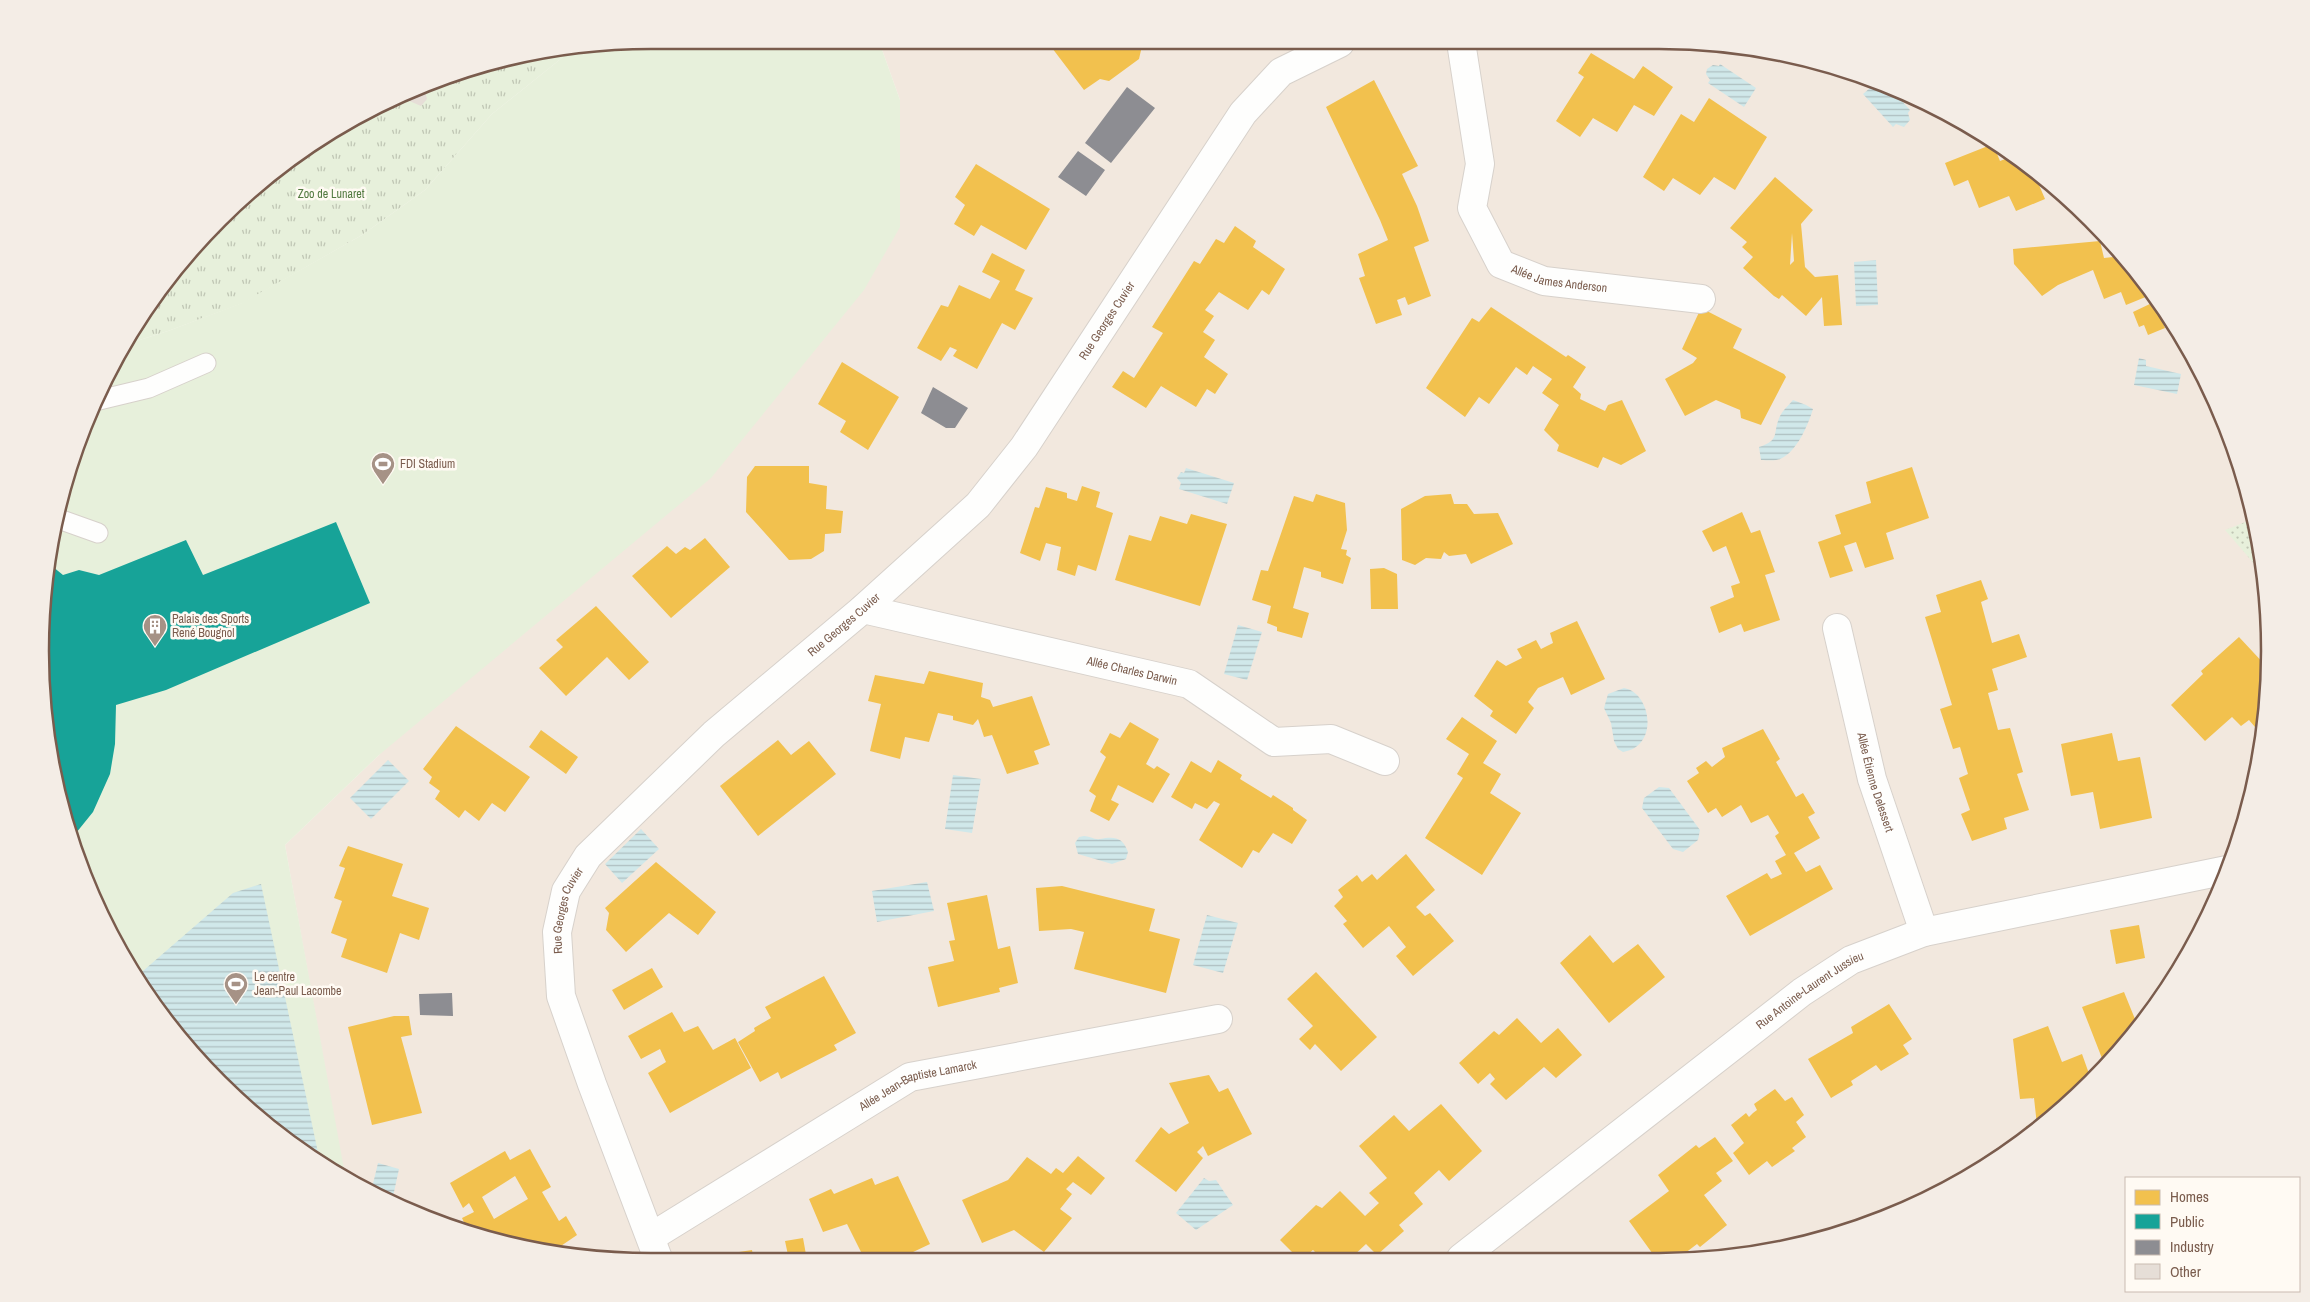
<svg xmlns="http://www.w3.org/2000/svg" width="2310" height="1302" font-family="'Archivo Narrow',sans-serif">
<style>
.residential{fill:#f2e8de}
.grass{fill:url(#grass-dots)}
.park{fill:url(#park-tufts)}
.pitch{fill:#e7f0db}
.water{fill:url(#water-rules)}
.homes{fill:#f2c14e;fill-rule:evenodd}
.public{fill:#17a398}
.industry{fill:#8d8d92}
.building{fill:#e6ded7}
.lines{fill:none;stroke-linecap:round;stroke-linejoin:round}
.lane-casing{stroke:#d7d1cb;stroke-width:21}
.street-casing{stroke:#d7d1cb;stroke-width:30}
.lane{stroke:#fefefd;stroke-width:19}
.street{stroke:#fefefd;stroke-width:28}
.labels{text-anchor:middle;stroke-width:5;stroke-linejoin:round;paint-order:stroke}
.park-label{font-size:12px;fill:#537a41;stroke:#fffaf3}
.street-label{font-size:12px;fill:#7a5c4d;stroke:#fffaf3}
.poi-label{font-size:12px;fill:#7a5c4d;stroke:#fffaf3;text-anchor:start}
.rim{fill:none;stroke:#7a5c4d;stroke-width:2.5}
</style>
<defs>
<pattern id="grass-dots" width="8" height="8" patternUnits="userSpaceOnUse" patternTransform="scale(1.25)"><rect width="8" height="8" fill="#e7f0db"/><path d="M2 2h.1M6 6h.1" fill="none" stroke="#c0c6b4" stroke-width="1.8" stroke-linecap="round"/></pattern>
<pattern id="park-tufts" width="24" height="20" patternUnits="userSpaceOnUse" patternTransform="scale(1.25)"><rect width="24" height="20" fill="#e7f0db"/><path d="M3 7l-1-3M5 7V3M7 7l1-3M15 17l-1-3M17 17v-4M19 17l1-3" fill="none" stroke="#c0c6b4"/></pattern>
<pattern id="water-rules" width="6" height="5" patternUnits="userSpaceOnUse" patternTransform="scale(1.25)"><rect width="6" height="5" fill="#d0e8ea"/><path d="M0 2.5h6" fill="none" stroke="#aebfc0"/></pattern>
</defs>
<rect width="100%" height="100%" fill="#f9f5f0"/>
<path class="residential" d="M1699 41 1855 72 1965 122 2062 192 2144 279 2207 381 2249 493 2269 611 2265 731 2237 848 2188 957 2091 1083 1998 1159 1856 1229 1738 1257 611 1261 455 1230 345 1180 285 845 379 755 900 100 880 44Z"/>
<path class="grass" d="M2253 519 2263 574 2225 530Z"/>
<path class="park" d="M571 45H578L492 114 425 190 362 235 243 303 168 331 124 345 143 311 219 219 279 166 381 103 455 72Z"/>
<path class="pitch" d="M880 44 900 100V227L864 290 711 478 379 755 285 845 346 1180 248 1111 191 1054 122 957 86 885 52 770 41 691 45 572 61 493 103 381 124 345 168 331 242 303 362 235 425 190 492 114 578 45Z"/>
<path class="water" d="M1720 64 1756 88 1744 107 1708 83 1710 80 1706 74 1707 69 1713 65 1719 66Z
M1877 82 1891 89 1910 110 1908 113 1910 120 1904 127 1896 124 1893 127 1863 94Z
M1876 260 1878 305 1856 306 1854 262Z
M2139 358 2146 360V366L2181 374 2177 394 2134 385Z
M1793 400 1806 405 1813 409C1808 425 1797 452 1780 459 1776 461 1766 460 1761 460L1759 447C1781 440 1772 433 1780 416 1783 410 1788 406 1793 400Z
M1186 468 1234 483 1227 504 1179 489 1181 483 1177 478 1181 472 1184 473Z
M1238 625 1262 632 1247 680 1224 674Z
M1624 688C1652 693 1659 747 1623 752L1618 749 1614 741 1611 723 1604 708 1608 694Z
M388 760 409 781 371 819 350 798Z
M953 775 981 779 972 833 945 829Z
M1659 787 1669 788 1700 830 1698 840 1683 852 1673 849 1642 808 1644 798Z
M641 829 659 849 622 883 605 864Z
M1084 836C1089 836 1095 840 1100 839 1114 836 1123 837 1128 852L1126 859 1112 864 1078 854 1075 843 1079 837Z
M927 882 934 911 877 922 872 891Z
M261 884 320 1162 248 1111 191 1054 136 977 233 893Z
M1207 915 1238 923 1223 973 1193 965Z
M378 1163 399 1169 392 1201 371 1192Z
M1204 1178 1209 1181 1216 1180 1233 1205 1196 1230 1176 1213Z"/>
<path class="homes" d="M1145 43 1142 46 1139 59 1109 81 1100 79 1084 90 1049 44Z
M1591 53 1634 79 1643 66 1673 87 1654 116 1634 105 1617 132 1593 118 1580 137 1556 121 1584 77 1578 73Z
M1374 80 1418 166 1402 174 1417 206 1429 241 1414 247 1431 296 1408 305 1405 297 1397 300 1402 315 1376 324 1359 278 1365 276 1358 254 1388 240 1380 220 1326 107Z
M1709 98 1767 137 1735 190 1714 177 1700 195 1673 178 1664 191 1643 177 1681 114 1694 122Z
M1993 144 2000 161 2013 156 2033 171 2045 199 2016 211 2009 196 1979 208 1968 180 1954 186 1945 163Z
M976 164 1050 209 1026 250 981 225 974 236 954 224 965 205 955 197Z
M1775 177 1813 210 1801 224 1805 267 1815 277 1838 275 1842 325 1824 326 1822 297 1806 316 1782 295 1779 299 1774 296 1743 268 1753 257 1742 247 1747 242 1730 228ZM1792 233 1794 261 1790 265Z
M1235 226 1256 241 1253 247 1285 269 1269 295 1262 290 1248 310 1219 292 1205 310 1214 316 1203 332 1215 340 1204 357 1228 374 1215 394 1207 389 1196 407 1161 386 1146 408 1112 387 1123 371 1134 378 1163 333 1152 327 1194 261 1200 264 1216 239 1224 243Z
M2100 241 2104 258 2122 256 2144 279 2153 294 2126 305 2121 292 2104 299 2093 270 2058 285 2042 296 2014 264 2013 249Z
M992 253 1025 270 1015 290 1033 298 1015 330 1002 323 977 369 953 356 957 350 950 347 941 361 917 348 941 305 948 307 959 285 990 299 1000 281 982 272Z
M2154 302 2165 328 2148 335 2144 325 2139 327 2133 312Z
M1491 307 1566 357 1568 355 1586 367 1573 387 1581 394 1580 399 1605 411 1608 405 1622 400 1646 451 1621 465 1603 457 1598 468 1557 451 1559 445 1544 430 1559 405 1542 393 1552 379 1533 366 1527 375 1516 367 1489 404 1479 397 1465 417 1426 388 1472 318 1479 322Z
M1701 308 1742 329 1733 348 1784 374 1786 377 1761 425 1741 418 1740 410 1716 400 1685 416 1665 379 1693 363 1697 358 1682 349Z
M842 362 899 397 868 450 840 432 846 421 818 404Z
M755 466H809V483L827 486 826 509 843 511 841 533 825 534 824 551 811 559 789 560 746 512 747 477Z
M1912 467 1929 518 1886 533 1894 559 1865 568 1856 542 1844 546 1853 571 1830 578 1818 542 1841 534 1835 515 1871 503 1866 482Z
M1082 486 1100 492 1096 507 1113 513 1096 571 1078 565 1075 576 1057 570 1061 547 1046 543 1040 561 1020 553 1035 507 1039 508 1046 487 1067 493V498L1077 501Z
M1316 494 1345 503 1347 530 1341 549 1347 550 1346 555 1351 558 1343 584 1321 577V572L1304 567 1293 608 1309 613 1302 638 1277 631V627L1267 623 1271 606 1252 600 1261 570 1268 571 1294 496 1313 502Z
M1451 494 1454 504H1467L1474 514 1498 513 1513 544 1471 564 1466 554 1449 556 1444 552 1441 559 1426 558 1415 565 1402 560 1401 509 1425 496Z
M1742 512 1751 533 1760 530 1775 572 1765 575 1780 620 1744 632 1741 624 1719 633 1710 607 1734 597 1731 586 1740 583 1726 546 1713 552 1702 531Z
M1191 514 1227 524 1200 606 1115 580 1129 535 1151 541 1160 516 1187 524Z
M705 538 730 567 671 618 632 576 667 546 676 554 685 547 690 550Z
M1384 568 1397 574 1398 609H1371L1370 569Z
M1981 580 1988 599 1981 602 1992 643 2019 634 2027 657 1992 669 1998 690 1988 693 1998 730 2010 728 2023 772 2017 774 2029 810 2004 818 2007 829 1972 841 1961 814 1970 810 1959 778 1968 774 1960 747 1953 749 1940 709 1952 705 1925 617 1941 612 1936 595Z
M596 606 649 662 629 680 607 657 566 696 539 668 563 647 556 640Z
M1577 621 1605 679 1571 695 1563 677 1538 688 1528 702 1534 708 1516 734 1490 716 1493 711 1474 696 1497 660 1506 666 1522 658 1517 649 1528 644 1536 640 1541 649 1553 643 1550 633Z
M2239 637 2267 667 2265 731 2261 734 2249 720 2241 726 2232 717 2205 741 2171 705 2203 674 2201 671Z
M929 671 983 683 981 697 990 700 993 707 1032 696 1050 745 1034 751 1039 764 1007 774 992 735 984 737 978 719 973 725 953 720V716L938 713 929 742 905 737 900 759 870 751 881 704 868 701 875 675 924 684Z
M1462 717 1497 741 1483 763 1501 774 1490 793 1521 813 1482 875 1425 838 1463 778 1457 774 1469 754 1446 739Z
M1130 722 1159 739 1146 764 1154 769 1157 766 1170 774 1153 803 1118 785 1111 800 1119 804 1109 821 1090 811 1096 796 1089 791 1106 757 1100 752 1110 733 1120 738Z
M456 726 530 777 505 812 492 803 479 821 465 810 459 818 435 799 440 791 429 783 432 777 423 769Z
M1763 729 1780 759 1776 762 1796 797 1803 793 1815 813 1808 817 1820 838 1794 853 1806 872 1820 865 1833 889 1750 936 1726 896 1767 873 1771 879 1782 874 1775 861 1786 855 1775 836 1779 833 1768 815 1751 823 1741 805 1722 817 1716 808 1708 813 1687 781 1699 773 1696 768 1706 761 1712 767 1725 757 1722 748Z
M541 730 578 757 566 774 529 747Z
M2112 733 2118 761 2140 757 2152 818 2100 829 2093 792 2071 796 2061 744Z
M778 740 791 755 809 741 836 774 758 836 720 786Z
M1218 760 1242 775 1240 779 1271 798 1273 795 1293 808V810L1307 820 1292 844 1273 833 1259 853 1253 850 1242 868 1199 840 1220 804 1214 801 1207 809 1195 803 1192 809 1171 797 1191 761 1211 773Z
M348 846 403 864 392 896 429 908 419 940 400 933 387 973 341 957 347 939 331 933 342 901 334 898 345 868 339 866Z
M1406 854 1435 890 1416 907 1425 916 1430 913 1454 941 1413 976 1396 956 1406 947 1389 926 1363 948 1343 924 1347 921 1334 906 1343 897 1338 890 1357 875 1362 882 1372 874 1377 880Z
M656 862 716 912 698 935 669 913 626 952 606 930 609 913 605 908Z
M1062 886 1155 909 1149 931 1180 939 1166 993 1074 969 1084 932 1071 929 1039 931 1036 888Z
M987 895 998 949 1010 946 1018 983 999 988 1000 992 938 1007 928 967 954 961 949 941 955 940 947 903Z
M2139 925 2145 958 2116 964 2110 930Z
M1590 935 1613 963 1638 944 1665 977 1609 1023 1560 963Z
M652 968 663 987 624 1010 612 990Z
M1316 972 1377 1037 1341 1071 1315 1044 1310 1050 1299 1039 1313 1026 1287 999Z
M824 976 856 1033 834 1045 837 1050 802 1068 781 1079 778 1072 760 1082 738 1042 755 1031 754 1028 771 1018 765 1007Z
M2124 992 2137 1024 2105 1066 2082 1007Z
M1889 1004 1912 1039 1903 1045 1909 1054 1881 1071 1876 1065 1851 1081 1853 1085 1831 1098 1808 1059 1853 1033 1851 1027Z
M672 1012 684 1032 698 1026 713 1050 735 1038 751 1068 670 1113 648 1073 666 1062 660 1049 641 1059 628 1036Z
M394 1016H409L412 1035 401 1037 422 1113 372 1125 348 1027Z
M1517 1018 1541 1043 1558 1028 1582 1055 1556 1078 1544 1067 1506 1100 1490 1084 1495 1079 1490 1073 1478 1084 1459 1063 1494 1031 1499 1035Z
M2048 1026 2062 1062 2082 1054 2092 1082 2027 1136 2026 1126 2037 1125 2034 1098 2020 1099 2013 1039Z
M1209 1075 1219 1092 1228 1088 1252 1134 1208 1156 1203 1146 1197 1152 1203 1158 1176 1192 1135 1161 1161 1127 1169 1134 1189 1123 1169 1083Z
M1775 1089 1785 1101 1792 1097 1804 1115 1796 1122 1806 1137 1792 1148 1795 1151 1772 1167 1767 1161 1749 1175 1733 1153 1744 1143 1731 1125 1746 1113 1749 1117 1753 1113 1757 1110 1754 1104Z
M1441 1104 1482 1151 1449 1181 1439 1170 1414 1193 1423 1204 1399 1225 1404 1231 1377 1255 1366 1244 1351 1258H1313L1317 1254 1313 1250 1303 1258H1298L1280 1240 1316 1205 1322 1208 1340 1191 1365 1216 1379 1203 1369 1193 1387 1178 1359 1146 1394 1115 1409 1131Z
M1715 1137 1733 1161 1716 1173 1722 1181 1704 1195 1727 1225 1700 1247 1697 1244 1680 1257H1655L1629 1221 1669 1191 1658 1175 1696 1145 1699 1148Z
M530 1149 551 1187 542 1192 559 1221 566 1216 577 1235 555 1250 469 1233 462 1218 474 1212 469 1203 463 1208 450 1183 505 1151 510 1160ZM515 1176 528 1199 494 1219 482 1197Z
M1078 1156 1105 1178 1091 1195 1073 1182 1066 1189 1072 1194 1060 1209 1072 1218 1044 1252 1014 1230 982 1243 962 1200 1008 1180 1027 1157 1051 1174 1056 1168 1063 1173Z
M898 1176 930 1244 911 1253 914 1260H865L847 1224 823 1232 809 1199 831 1189 834 1194 872 1178 875 1185Z
M803 1238 807 1260H766L788 1255 785 1241Z
M752 1250 754 1260H727L726 1254Z"/>
<path class="public" d="M336 522 370 603 166 690 116 705 115 744 110 774 93 812 72 838 52 770 41 691 47 562 63 575 79 570 99 575 186 540 203 575Z"/>
<path class="industry" d="M1127 87 1155 108 1111 163 1085 143Z
M1078 151 1105 170 1086 196 1058 177Z
M933 387 968 408 955 428H946L921 413Z
M452 993 453 1016 420 1015 419 994Z"/>
<path class="building" d="M442 78 443 82 424 88 427 99 421 106 398 96Z
M382 102V109L379 107 370 111 363 121 358 117Z"/>
<g class="lines">
<g class="lane-casing">
<path id="lane" d="M95 401 149 388 206 363
M56 518 98 533"/>
</g>
<g class="street-casing">
<g id="street">
<path id="s1" d="M1461 42 1480 164 1472 208 1501 264 1544 281 1701 299"/>
<path id="s2" d="M863 609 1189 684 1274 742 1331 739 1385 761"/>
<path id="s3" d="M1837 628 1872 779 1924 932"/>
<path id="s4" d="M651 1237 910 1077 1218 1019"/>
<path id="s5" d="M1461 1258 1802 992 1851 960 1924 932 2227 870"/>
<path id="s6" d="M659 1261 592 1084 561 996 557 932 566 891 588 856 714 734 863 609 978 505 1024 447 1243 113 1281 72 1340 43"/>
</g>
</g>
<use href="#lane" class="lane"/>
<use href="#street" class="street"/>
</g>
<defs>
<g id="stadium-pin" transform="scale(1.25)"><path d="M0 17L-7.5 6A9.5 9.5 0 1 1 7.5 6Z" fill="#a69286" stroke="#fffaf3"/><path d="M0-5a6.5 5 0 1 0 0 10a6.5 5 0 1 0 0-10ZM-3.5-1.8h7v3.6h-7Z" fill="#fff"/></g>
<g id="building-pin" transform="scale(1.25)"><path d="M0 17L-7.5 6A9.5 9.5 0 1 1 7.5 6Z" fill="#a69286" stroke="#fffaf3"/><path d="M-4-6H4V6H1V3H-1V6H-4ZM-2.5-4.3h1.7v1.8h-1.7ZM.8-4.3h1.7v1.8H.8ZM-2.5-1h1.7V.8h-1.7ZM.8-1h1.7V.8H.8Z" fill="#fff"/></g>
</defs>
<g fill-rule="evenodd">
<use href="#stadium-pin" x="383" y="464"/>
<use href="#building-pin" x="155" y="626"/>
<use href="#stadium-pin" x="236" y="984"/>
</g>
<g class="labels">
<g class="park-label">
<text x="331" y="198">Zoo de Lunaret</text>
</g>
<g class="street-label">
<text dy="4" stroke="none"><textPath href="#s1" startOffset="292">Allée James Anderson</textPath></text>
<text dy="4" stroke="none"><textPath href="#s6" startOffset="1180">Rue Georges Cuvier</textPath></text>
<text dy="4" stroke="none"><textPath href="#s6" startOffset="775">Rue Georges Cuvier</textPath></text>
<text dy="4" stroke="none"><textPath href="#s2" startOffset="276">Allée Charles Darwin</textPath></text>
<text dy="4" stroke="none"><textPath href="#s3" startOffset="159">Allée Étienne Delessert</textPath></text>
<text dy="4" stroke="none"><textPath href="#s6" startOffset="370">Rue Georges Cuvier</textPath></text>
<text dy="4" stroke="none"><textPath href="#s5" startOffset="440">Rue Antoine-Laurent Jussieu</textPath></text>
<text dy="4" stroke="none"><textPath href="#s4" startOffset="309">Allée Jean-Baptiste Lamarck</textPath></text>
</g>
<g class="poi-label">
<text x="400" y="468">FDI Stadium</text>
<text x="172" y="623">Palais des Sports<tspan x="172" dy="14">René Bougnol</tspan></text>
<text x="254" y="981">Le centre<tspan x="254" dy="14">Jean-Paul Lacombe</tspan></text>
</g>
</g>
<path d="M0 0H2310V1302H0ZM651 49H1659A602 602 0 0 1 2261 651V651A602 602 0 0 1 1659 1253H651A602 602 0 0 1 49 651V651A602 602 0 0 1 651 49Z" fill="#f4ede6" fill-rule="evenodd"/>
<path class="rim" d="M651 49H1659A602 602 0 0 1 2261 651V651A602 602 0 0 1 1659 1253H651A602 602 0 0 1 49 651V651A602 602 0 0 1 651 49Z"/>
<rect x="2125" y="1177" width="175" height="115" fill="#fffaf3" stroke="#cabbb1"/>
<rect x="2135" y="1190" width="25" height="15" fill="#f2c14e" stroke="#cabbb1"/>
<text x="2170" y="1202" font-size="15" fill="#7a5c4d">Homes</text>
<rect x="2135" y="1214" width="25" height="15" fill="#17a398" stroke="#cabbb1"/>
<text x="2170" y="1227" font-size="15" fill="#7a5c4d">Public</text>
<rect x="2135" y="1240" width="25" height="15" fill="#8d8d92" stroke="#cabbb1"/>
<text x="2170" y="1252" font-size="15" fill="#7a5c4d">Industry</text>
<rect x="2135" y="1264" width="25" height="15" fill="#e6ded7" stroke="#cabbb1"/>
<text x="2170" y="1277" font-size="15" fill="#7a5c4d">Other</text>
</svg>
